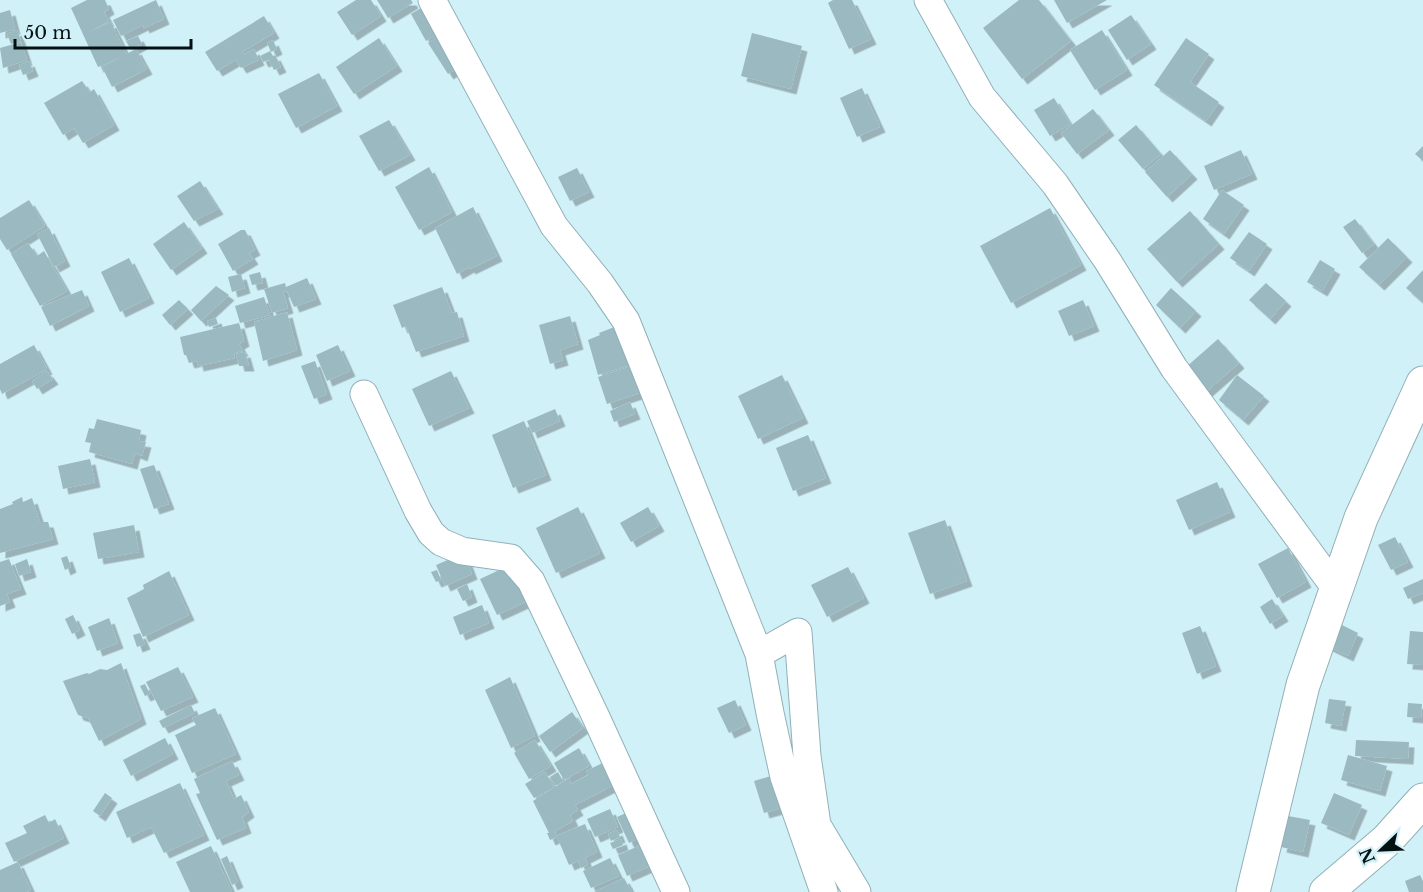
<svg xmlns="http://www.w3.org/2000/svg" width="1423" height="892" font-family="'Libre Baskerville',serif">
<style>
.building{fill:#9ab9c0;filter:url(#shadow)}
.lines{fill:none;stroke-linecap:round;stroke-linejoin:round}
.street-casing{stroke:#91b0b7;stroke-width:29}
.secondary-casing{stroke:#91b0b7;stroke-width:35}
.highway-casing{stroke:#91b0b7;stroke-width:35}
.street{stroke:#fff;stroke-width:27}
.secondary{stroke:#fff;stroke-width:33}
.highway{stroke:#fff;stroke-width:33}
</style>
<defs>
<filter id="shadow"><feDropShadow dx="5.5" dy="5.5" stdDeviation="0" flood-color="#0004"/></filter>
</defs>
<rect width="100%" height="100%" fill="#d1f1f9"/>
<path class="building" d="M87 0H105L109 9 104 12 109 21 87 33 111 22 126 54 136 49 147 69 112 87 102 67 121 57 98 67 71 8Z
M156 0 164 19 144 28 143 25 121 36 113 20Z
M356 0H371L381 16 352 35 337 12Z
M377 0H411L413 3 388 18Z
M833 0H852L871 39 849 49 828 3Z
M1019 0H1039L1071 41 1022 79 983 28Z
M1054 0H1107L1067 23Z
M426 5 441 32 426 41 411 14Z
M10 10 15 29 0 33V13Z
M1131 15 1151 44 1127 60 1108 30Z
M264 16 274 33 242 52 244 54 254 49 259 60 241 68 236 60 217 71 205 52Z
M17 30 21 41 11 44 7 34Z
M1102 30 1127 70 1095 90 1070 50Z
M444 33 463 64 448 74 428 43Z
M752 33 802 46 791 89 741 76Z
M138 36 142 44 131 50 126 41Z
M379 38 397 66 354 94 336 67Z
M1186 38 1209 54 1190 82 1219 102 1206 121 1154 85Z
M273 40 277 49 271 52 267 43Z
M21 42 27 60 3 68 0 48Z
M270 51 273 56 275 55 281 67 274 70 269 60 263 62 260 56Z
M29 61 33 71 23 75 19 65Z
M319 73 337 106 296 128 278 94Z
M82 81 90 92 94 89 114 125 83 143 74 128 63 135 44 103Z
M862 88 880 127 857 137 840 98Z
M1054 98 1070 124 1050 136 1034 110Z
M1093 109 1109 130 1077 154 1061 133Z
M389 120 410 155 379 171 359 136Z
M1136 125 1161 154 1143 169 1118 140Z
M1423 146V161L1415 154Z
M1170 150 1192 174 1167 197 1145 172Z
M1241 150 1252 174 1214 190 1204 166Z
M429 167 452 212 419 230 395 187Z
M577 168 589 192 570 201 558 177Z
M200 181 218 209 194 221 177 196Z
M1222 190 1244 205 1224 234 1203 219Z
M29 200 45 226 7 250 0 239V218Z
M473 207 497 256 470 269 469 267 457 274 435 228Z
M1050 208 1081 265 1011 303 980 246Z
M1190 211 1219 244 1177 282 1147 249Z
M1355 219 1374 244 1362 253 1343 227Z
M184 222 202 248 171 270 153 244Z
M49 228 65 261 54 267 37 234Z
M241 230H245L255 250 249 253 253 259 233 271 218 244Z
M1249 232 1267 244 1249 271 1230 258Z
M1388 238 1407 257 1379 285 1359 267Z
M28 243 37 256 44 251 67 291 40 306 11 254Z
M129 258 149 298 120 312 101 272Z
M1320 260 1335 269 1322 291 1307 282Z
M1423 270V303L1406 288Z
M260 272 263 283 252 285 249 275Z
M241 274 245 288 232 292 228 277Z
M307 278 316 299 294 307 287 291 283 292 288 308 272 313 264 289 285 283 286 287Z
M1266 283 1286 301 1270 319 1249 300Z
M216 286 229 295 201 321 191 310Z
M442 287 452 313 457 312 464 336 416 352 406 326 402 328 393 305Z
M1171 288 1196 311 1180 328 1156 305Z
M82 290 89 306 50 326 41 307Z
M264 297 270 315 240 323 235 306Z
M179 300 188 309 170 325 162 315Z
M1083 300 1094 326 1069 336 1058 311Z
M287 312 297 350 263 361 254 322Z
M570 316 578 344 560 350 563 360 550 364 539 325Z
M216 318 218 324 209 327 207 321Z
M239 323 244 341 239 344 243 351 234 353 235 358 198 366 197 361 189 363 186 355H184L180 337Z
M622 324 633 364 598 375 588 340 600 335 599 333Z
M1218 339 1239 363 1206 392 1185 368Z
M34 345 47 369 2 394 0 389V364Z
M338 345 350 371 327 381 316 355Z
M245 352 249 366H239L236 354Z
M315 361 327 394 314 399 301 366Z
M631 366 640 393 607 404 598 377Z
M47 371 53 379 37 389 32 381Z
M451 371 469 408 429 426 412 389Z
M782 375 803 418 758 439 738 396Z
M1237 375 1264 396 1243 420 1219 400Z
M630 402 635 414 614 422 610 411Z
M555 409 560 421 532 433 527 421Z
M97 419 141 430 139 441 146 442 142 456 135 453 132 464 89 452 91 443 85 442 89 428 94 429Z
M524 421 546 475 513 488 492 435Z
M808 435 826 478 793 491 776 448Z
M90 459 95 482 63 489 58 466Z
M154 465 169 504 154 509 140 469Z
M1217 482 1230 512 1189 530 1176 500Z
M22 497 23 502 32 498 40 522H48L53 539 0 553V509L13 504 12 502Z
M578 507 600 553 556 573 536 528Z
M648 507 659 526 631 542 620 523Z
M945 520 967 581 930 594 908 533Z
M134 525 139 552 98 559 93 533Z
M1395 537 1408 562 1391 570 1378 545Z
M1288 548 1306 582 1277 598 1258 564Z
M464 553 472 574 445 586 436 565Z
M67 556 71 567 65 570 61 558Z
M9 559 21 589 7 594 10 602 0 606V562Z
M27 559 31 572 19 576 15 564Z
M514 563 532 599 497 615 480 579Z
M848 567 864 598 827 617 811 585Z
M437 570 441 580 436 582 431 572Z
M169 571 189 615 143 637 127 598 144 589 143 585Z
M1423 579V593L1408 599 1403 588Z
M467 584 472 597 463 601 457 589Z
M1272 599 1283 616 1270 624 1260 607Z
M482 605 489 623 460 635 453 617Z
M73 615 80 630 72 634 65 619Z
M109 618 118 643 97 651 88 627Z
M1334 621 1358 633 1348 656 1323 644Z
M1200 626 1216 666 1197 674 1182 633Z
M1410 631 1423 632V665L1407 664Z
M140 633 145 644 137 647 133 635Z
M121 663 141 719 99 741 88 718 78 715 63 681 87 673 89 674 100 669 107 670Z
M178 667 193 697 161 711 146 682Z
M510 677 535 736 511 748 485 690Z
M145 684 150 694 145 696 140 686Z
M1329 699 1346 701 1341 726 1325 723Z
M735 700 746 725 729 733 717 708Z
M1408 703 1422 704 1421 718 1407 717Z
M191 705 195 713 163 728 159 721Z
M215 708 236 754 192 773 175 735 196 725 192 718Z
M572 712 583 728 550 752 539 736Z
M165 738 173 754 131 776 123 760Z
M535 740 551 766 529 779 514 753Z
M1356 740 1409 742 1408 759 1355 756Z
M579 748 589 766 564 780 554 763Z
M1348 755 1387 766 1380 791 1341 780Z
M611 759 622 781 575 805 578 810 570 815 573 821 555 831 556 836 585 824 597 852 585 858 588 865 581 868 578 861 569 865 557 837 550 840 547 833H549L533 801 569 778 571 784 588 775 586 771Z
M232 761 239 775 219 784 226 781 234 799 241 795 249 812 242 817 246 828 217 840 196 794 200 793 194 779Z
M545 772 554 787 534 798 525 784Z
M558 772 563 781 555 786 550 777Z
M778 774 788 806 764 813 754 781Z
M180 783 204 835 164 853 151 827 127 838 116 812Z
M105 793 112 798 100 816 93 811Z
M1334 793 1362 805 1349 835 1321 823Z
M610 809 618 827 595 837 587 819Z
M635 809 647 834 629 843 617 817Z
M45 815 49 823 55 819 64 838 14 862 5 843 27 833 23 826Z
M1288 816 1310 820 1303 852 1281 847Z
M617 830 620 837 611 841 608 834Z
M621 839 623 845 613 849 610 843Z
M650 841 659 862 627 876 618 855Z
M211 846 232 892H190L176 862Z
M227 856 238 882 232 885 221 859Z
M610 858 619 876 591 888 583 871Z
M18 862 31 890 26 892H0V870Z
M1420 875 1423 881V892H1409L1405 881Z
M624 878 630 889 632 887 634 892H594Z"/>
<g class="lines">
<g class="street-casing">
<path id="street" d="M432 0 554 226 600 283 626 321 759 654 770 713 784 777 824 892
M928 0 982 97 1055 184 1107 260 1174 368 1336 589
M364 394 418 511 431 533 441 542 462 551 511 558 531 581 595 715 676 892
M759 654 798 632 807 756 817 825 857 892"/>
</g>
<g class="secondary-casing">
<path id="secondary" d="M1253 892 1303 685 1361 518 1423 383"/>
</g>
<g class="highway-casing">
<path id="highway" d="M1326 892 1387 840 1423 800"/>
</g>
<use href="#street" class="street"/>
<use href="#secondary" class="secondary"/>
<use href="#highway" class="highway"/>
</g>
<g transform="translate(1381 850) rotate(247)" stroke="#d1f1f9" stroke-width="4.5" paint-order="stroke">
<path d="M0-4.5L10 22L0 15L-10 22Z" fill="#051012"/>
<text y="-9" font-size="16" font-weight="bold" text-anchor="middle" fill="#051012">N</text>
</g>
<path d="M15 39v9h176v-9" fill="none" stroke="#051012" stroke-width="3"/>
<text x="24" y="39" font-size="18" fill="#051012" stroke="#d1f1f9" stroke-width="4.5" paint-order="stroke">50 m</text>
</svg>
